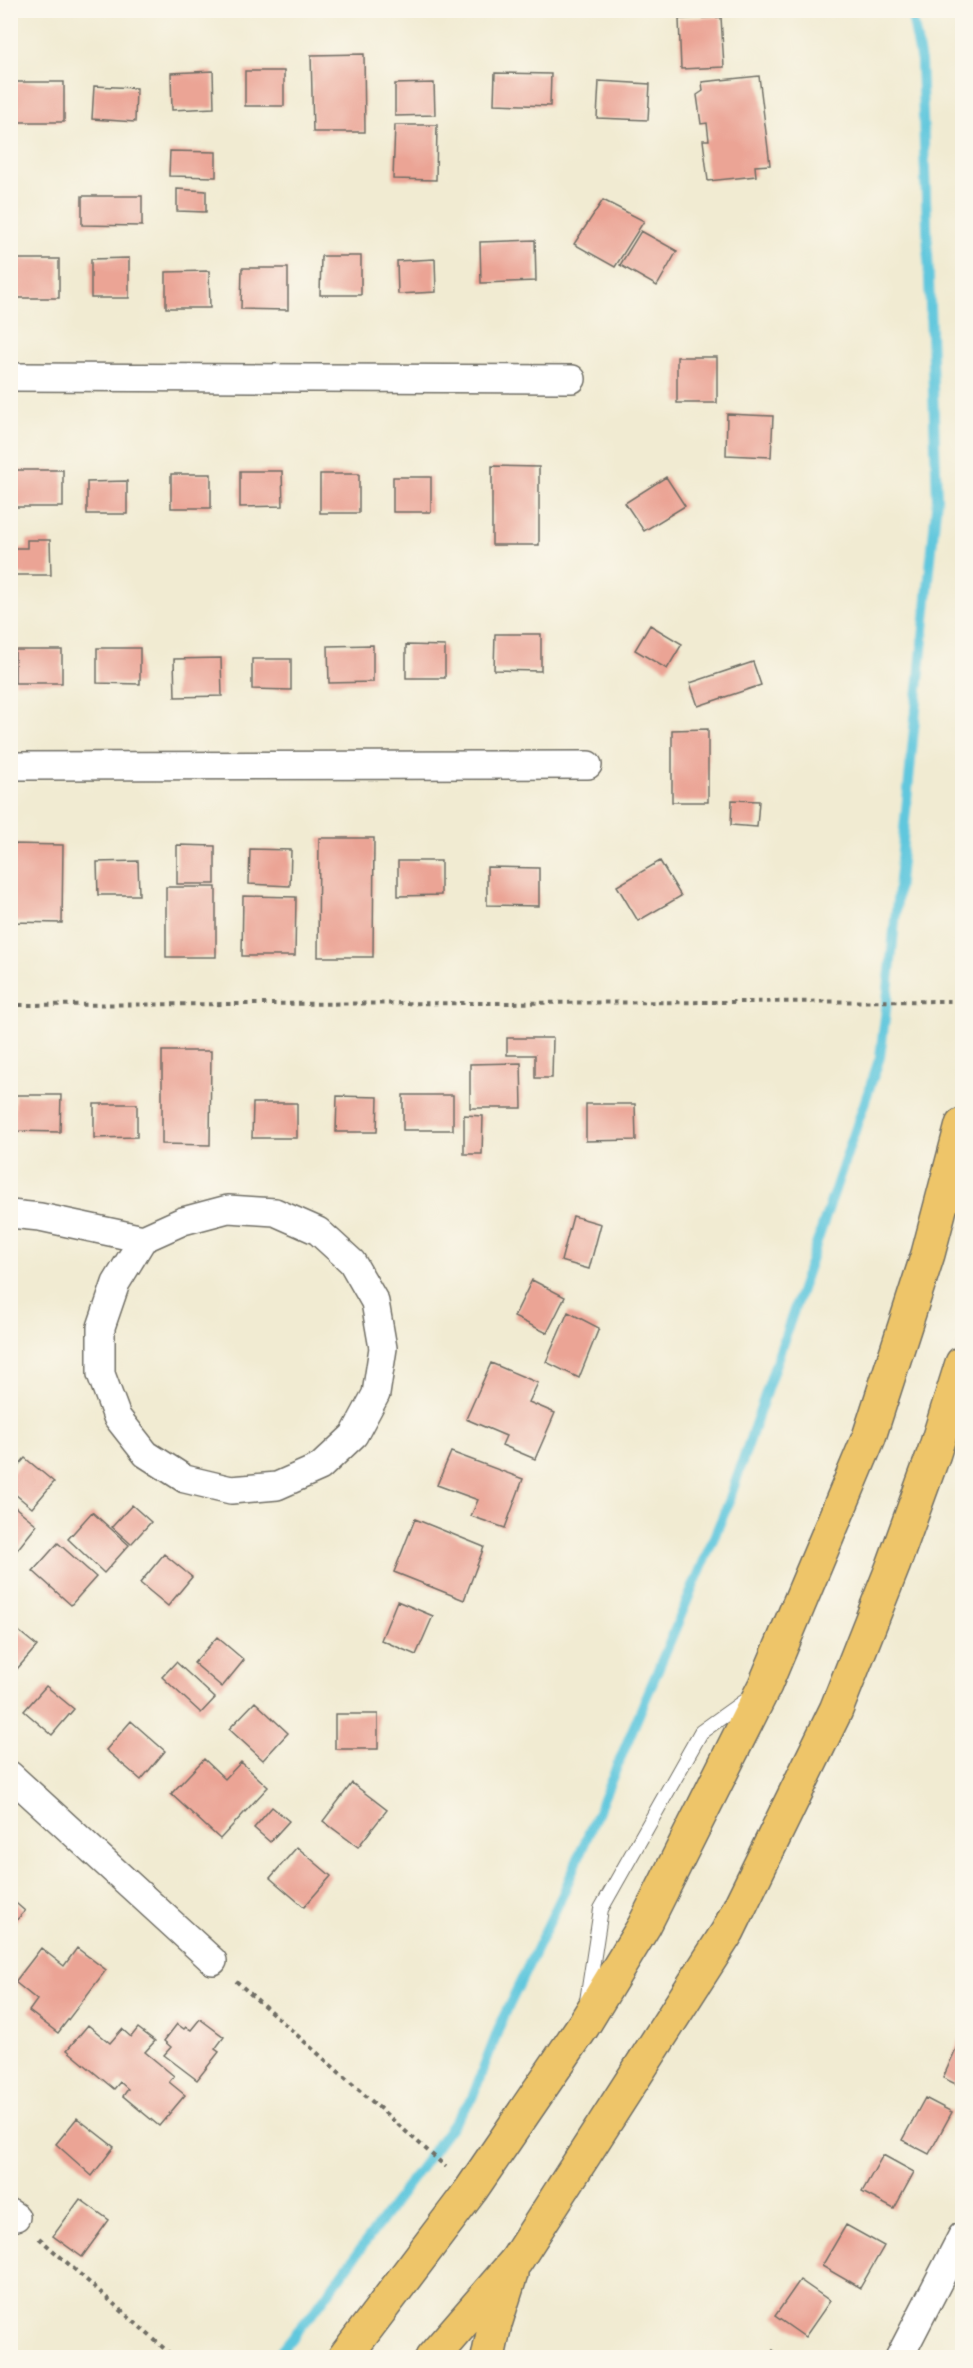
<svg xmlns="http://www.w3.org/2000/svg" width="973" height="2368" font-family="Sriracha,sans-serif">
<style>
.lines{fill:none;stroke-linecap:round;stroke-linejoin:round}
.stream{stroke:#60c7dd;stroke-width:10}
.building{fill:#eba495}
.lane-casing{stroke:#706e65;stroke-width:16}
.street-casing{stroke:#706e65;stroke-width:30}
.primary-casing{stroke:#706e65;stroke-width:36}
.path{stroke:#706e65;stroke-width:4;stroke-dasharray:4.5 4.5;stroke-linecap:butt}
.lane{stroke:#fff;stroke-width:14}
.street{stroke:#fff;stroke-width:27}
.primary{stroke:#eec569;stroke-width:33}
</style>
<rect width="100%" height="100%" fill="#fbf7ec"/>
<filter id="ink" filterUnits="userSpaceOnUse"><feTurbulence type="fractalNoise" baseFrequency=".0167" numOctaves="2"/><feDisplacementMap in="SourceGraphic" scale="12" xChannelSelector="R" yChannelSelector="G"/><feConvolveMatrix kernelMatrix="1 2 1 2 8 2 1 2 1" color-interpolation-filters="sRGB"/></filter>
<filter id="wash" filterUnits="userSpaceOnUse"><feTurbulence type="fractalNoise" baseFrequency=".008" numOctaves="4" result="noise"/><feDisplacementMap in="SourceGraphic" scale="24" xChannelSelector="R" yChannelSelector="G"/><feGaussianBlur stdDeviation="1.35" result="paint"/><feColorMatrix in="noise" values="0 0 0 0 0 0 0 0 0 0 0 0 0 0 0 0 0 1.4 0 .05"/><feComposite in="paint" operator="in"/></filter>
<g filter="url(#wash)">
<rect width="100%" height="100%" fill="#f1ebd2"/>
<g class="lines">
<path class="stream" d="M275 2358 316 2309 472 2098 502 2020 563 1894 728 1504 880 1057 887 1001 937 498 921 62 911 10"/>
</g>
<g id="blocks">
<path class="building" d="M721 17 724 67 681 69 679 19Z
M364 54 365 132H313L311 55Z
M213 71 214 108 172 110 171 73Z
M245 71H284V106H245Z
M495 73 551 74 550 106 494 104Z
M759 76 770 165 755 166 756 176 708 181 703 140H709L707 123 701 124 697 95 703 91 702 82Z
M599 81 650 84 648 120 597 118Z
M10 82H64V122H10Z
M434 83 435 115 395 116V84Z
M94 86 136 88 135 122 92 119Z
M395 125H437L436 180 393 179Z
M170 151 216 152V177L169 176Z
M177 189 206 191V212L177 211Z
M82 196H142V226L82 225Z
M603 200 644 221 615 267 574 244Z
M641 231 677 251 657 286 620 265Z
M535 240 536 281 481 283 480 242Z
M321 256H361V295H320Z
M129 258V298H91V259Z
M10 259H59V298H10Z
M435 259 436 292 398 294 397 261Z
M242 268H288V310L241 309Z
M209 271 210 308H166V272Z
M677 357H717V403H677Z
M727 414 773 416 771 457 726 455Z
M492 466 539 467V545H492Z
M13 470H63V507H13Z
M240 471H282L283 506 240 507Z
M171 474H211V508H171Z
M320 474H359V513H320Z
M393 477H431V512H393Z
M666 477 685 506 644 531 625 503Z
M127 481V514H87V482Z
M27 540H50L51 575H14V548H27Z
M650 625 682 644 667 669 635 650Z
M495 634H541V671L494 670Z
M373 645V682L329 683 328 646Z
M406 645 445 646V678H406Z
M97 648H140V684L97 683Z
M15 650H62V683H15Z
M221 658 222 696 175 697 174 659Z
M252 659H291V690L252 689Z
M753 662 761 685 698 706 690 683Z
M708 729V802H672V730Z
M732 800 759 801 757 827 731 825Z
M319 838H374L373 957H318Z
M10 844 63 845 62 923 10 922Z
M177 845 215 846V884H177Z
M250 849 291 850 290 886 249 884Z
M138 861 139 895H98L97 862Z
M398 861H441V895L398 896Z
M660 861 681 896 638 921 617 886Z
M487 867 539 868V906L487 905Z
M166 887H216V957H166Z
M243 896 296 897 295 956H242Z
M507 1038H553L552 1078H535V1055H507Z
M162 1051H211L210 1145 162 1144Z
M521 1063 522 1108H470V1064Z
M15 1095H61L60 1132 14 1131Z
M403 1095H453V1130H403Z
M337 1096 378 1097 377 1132H336Z
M253 1103H297V1138H252Z
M94 1104H137V1137L94 1138Z
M586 1104H635L636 1140 586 1141Z
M464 1115 483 1116 482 1154H464Z
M573 1216 601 1224 589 1269 561 1261Z
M532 1280 565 1297 547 1333 514 1317Z
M568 1312 599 1328 579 1378 546 1362Z
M491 1363 538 1383 529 1402 555 1413 535 1459 502 1445 506 1436 466 1419Z
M451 1452 523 1479 505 1528 471 1516 478 1500 437 1485Z
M25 1458 54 1482 32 1508 10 1490V1475Z
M10 1503 37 1525 13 1555 10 1553Z
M132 1505 151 1522 131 1544 112 1527Z
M92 1512 129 1545 104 1573 68 1539Z
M415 1519 484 1547 464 1600 394 1572Z
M58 1543 96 1577 71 1605 33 1571Z
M164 1554 192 1577 168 1606 140 1583Z
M397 1601 433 1616 416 1655 381 1640Z
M10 1624 37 1646 10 1677Z
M217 1637 244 1660 222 1687 194 1663Z
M176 1662 215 1698 201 1713 162 1677Z
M46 1686 74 1709 52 1735 24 1711Z
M255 1702 288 1733 263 1760 229 1729Z
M335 1714H378V1749H335Z
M131 1721 165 1751 141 1780 106 1750Z
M204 1759 225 1779 241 1762 268 1787 220 1839 171 1794Z
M352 1783 387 1810 358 1847 323 1821Z
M272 1807 289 1821 270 1842 254 1828Z
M297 1847 331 1876 304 1907 270 1878Z
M10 1898 25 1911 10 1927Z
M41 1948 64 1966 77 1948 106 1970 58 2033 29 2011 37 2000 15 1982Z
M200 2019 224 2037 215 2049 219 2052 197 2080 164 2055 171 2047 164 2041 177 2024 184 2029 186 2027 191 2030Z
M88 2025 110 2043 122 2029 131 2037 138 2028 155 2041 145 2052 174 2076 169 2082 185 2095 159 2126 123 2096 128 2089 120 2082 114 2089 67 2050Z
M962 2035V2087L943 2078Z
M925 2098 952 2112 929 2154 902 2140Z
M77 2118 114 2147 92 2176 56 2144Z
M883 2155 914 2172 894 2209 862 2192Z
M80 2199 109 2220 82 2257 53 2236Z
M846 2225 884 2246 860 2288 822 2266Z
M800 2280 830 2301 805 2337 775 2316Z
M773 2350 782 2358H768Z"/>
</g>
</g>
<g filter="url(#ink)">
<use href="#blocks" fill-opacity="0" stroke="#706e65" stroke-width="1.5"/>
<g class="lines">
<g class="lane-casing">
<path id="lane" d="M587 2001 601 1909 701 1732 750 1697"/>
</g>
<g class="street-casing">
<path id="street" d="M10 377 572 379
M10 766 588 765
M10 1214 40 1217 143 1239 183 1221 228 1209 275 1212 318 1231 352 1262 375 1302 383 1348 376 1394 354 1435 320 1467 277 1486 231 1490 185 1479 146 1454 117 1417 101 1374V1327L116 1283 143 1239
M10 1775 213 1961
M10 2213 16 2217
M899 2358 962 2236"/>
</g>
<g class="primary-casing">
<path id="primary" d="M344 2358 471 2190 583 2026 644 1926 765 1685 869 1437 928 1254 962 1125
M432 2358 516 2261 728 1931 836 1710 893 1566 934 1453 962 1363
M488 2358 495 2324 511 2274"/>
</g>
<path class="path" d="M10 1005 962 1001
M236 1981 446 2167
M39 2238 175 2358"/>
<use href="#lane" class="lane"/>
<use href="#street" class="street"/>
<use href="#primary" class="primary"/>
</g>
</g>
<rect width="973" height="2368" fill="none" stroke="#fbf7ec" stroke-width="36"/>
</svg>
